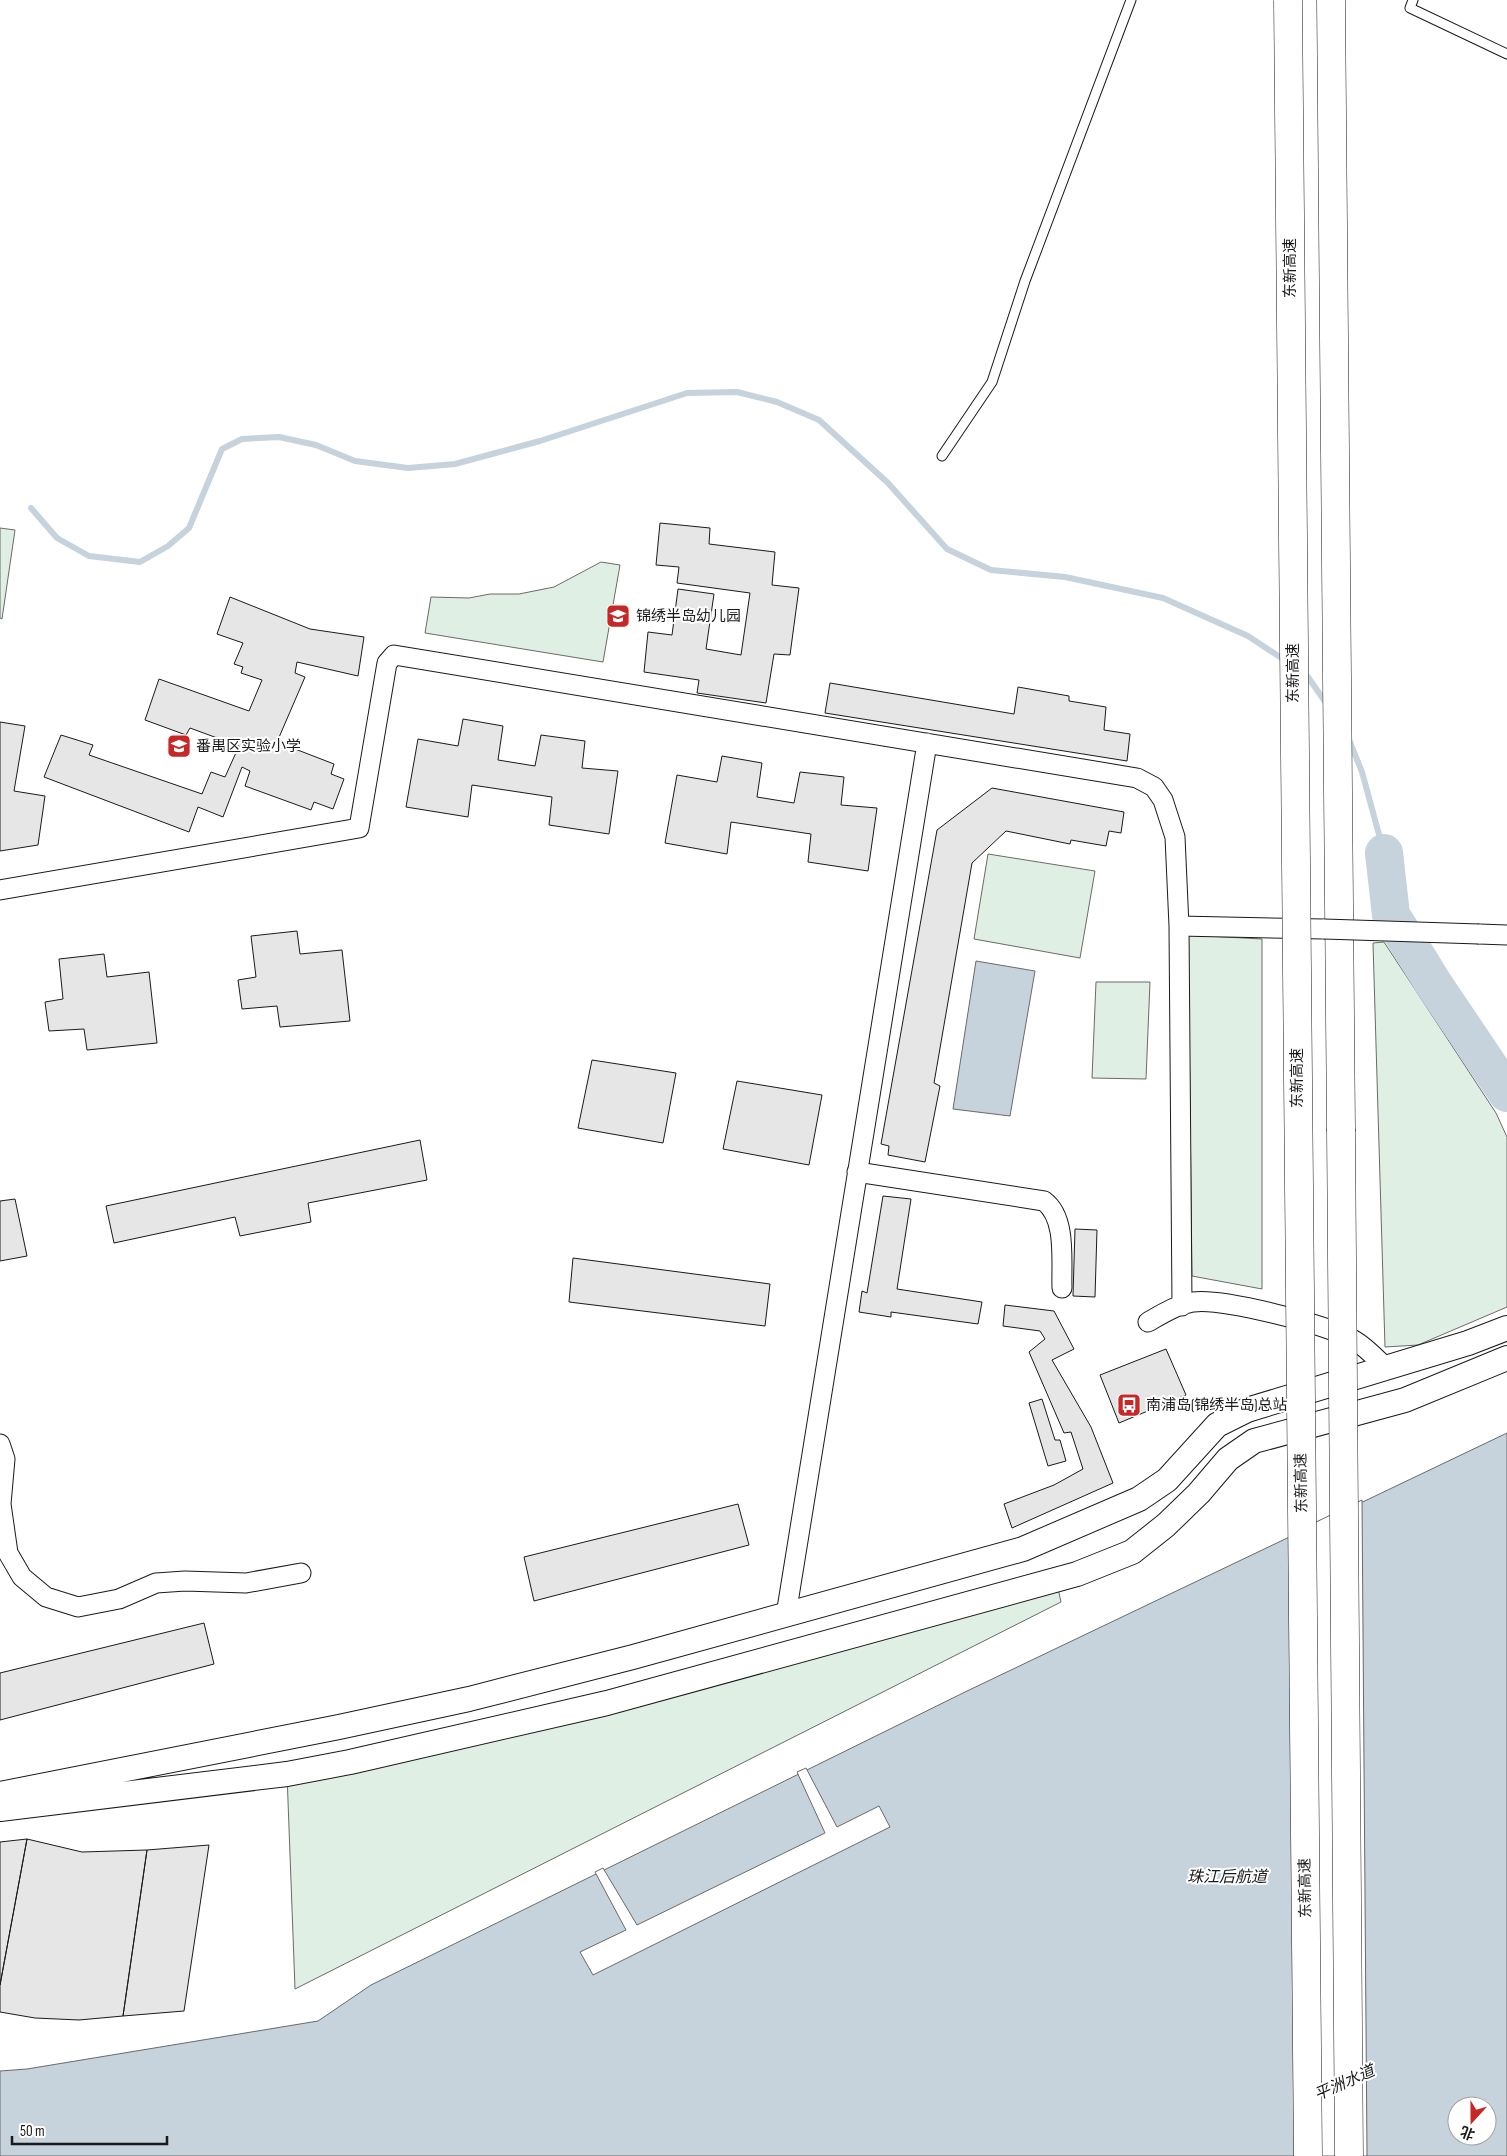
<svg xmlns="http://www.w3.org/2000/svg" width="1507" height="2156" font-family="'Sofia Sans Condensed','Noto Sans SC',sans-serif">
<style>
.green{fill:#e0efe3;stroke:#6a6a6a}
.water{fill:#c6d2dc;stroke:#6a6a6a;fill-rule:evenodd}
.pier{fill:#fff;stroke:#6a6a6a}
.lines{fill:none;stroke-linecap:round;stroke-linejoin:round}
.stream{stroke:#c6d2dc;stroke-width:6}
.river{stroke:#c6d2dc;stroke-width:38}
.building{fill:#e6e6e6;stroke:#1a1a1a}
.service-casing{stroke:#1a1a1a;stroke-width:11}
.minor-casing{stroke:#1a1a1a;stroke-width:21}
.tertiary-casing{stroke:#1a1a1a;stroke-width:26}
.motorway-casing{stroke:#1a1a1a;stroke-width:29}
.service{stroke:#fff;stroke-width:9}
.minor{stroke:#fff;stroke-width:19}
.tertiary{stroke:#fff;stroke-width:24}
.motorway{stroke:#fff;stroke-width:28}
.minor-bridge-casing{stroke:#1a1a1a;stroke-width:21;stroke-linecap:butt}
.motorway-bridge-casing{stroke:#1a1a1a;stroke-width:29;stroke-linecap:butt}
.minor-bridge{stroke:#fff;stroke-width:19}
.motorway-bridge{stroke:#fff;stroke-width:28}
.labels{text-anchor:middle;stroke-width:4;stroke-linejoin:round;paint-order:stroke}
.street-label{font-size:15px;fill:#1a1a1a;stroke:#fff}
.poi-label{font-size:15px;fill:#1a1a1a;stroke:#fff;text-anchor:start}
.water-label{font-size:16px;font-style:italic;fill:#1a1a1a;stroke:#fff}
</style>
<rect width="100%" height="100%" fill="#fff"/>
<path class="green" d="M0 528 15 530 2 619 0 618Z
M601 562 620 565 603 662 425 633 431 597 469 598 490 594H519L554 587Z
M988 854 1095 871 1080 958 974 939Z
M1188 935 1262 939V1289L1192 1276Z
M1384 942 1496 1113 1507 1137V1307L1418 1345 1385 1347 1373 943Z
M1096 982H1150L1146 1079 1092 1078Z
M1056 1579 1061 1602 295 1989 287 1774Z"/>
<path class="water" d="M976 961 1035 971 1010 1116 953 1109Z
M1507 1433V2156H0V2071L27 2069 318 2021 371 1985 965 1692ZM1457 2106H1487V2136H1457Z"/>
<path class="pier" d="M1362 1500 1367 2156H1295L1289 1535Z
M806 1768 837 1827 879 1806 890 1827 593 1975 580 1952 626 1930 595 1872 603 1868 637 1925 825 1833 797 1772Z"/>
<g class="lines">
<path class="stream" d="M31 508 57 538 89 556 140 562 168 546 189 528 222 449 242 439 279 437 316 445 355 461 408 468 455 464 540 441 687 393 737 392 777 402 819 420 888 483 947 549 991 570 1065 577 1163 598 1248 636 1286 661
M1302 672 1308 677 1328 706
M1348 737 1362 772 1384 853"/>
<path class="river" d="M1384 853 1391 915 1433 983 1507 1093"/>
</g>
<path class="building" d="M660 523 710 528 709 544 775 552 772 585 799 588 790 655 774 654 766 703 697 693 699 680 644 672 648 632 672 635 678 589 714 594 706 649 741 655 750 593 677 583 679 567 656 565Z
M230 597 310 629 364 637 358 676 297 662 295 673 305 677 277 742 334 764 331 774 344 779 333 809 314 802 311 810 245 786 250 771 242 767 223 817 198 807 189 832 44 777 61 735 93 745 89 755 202 794 211 772 225 777 239 746 190 728 186 735 145 720 159 679 249 711 262 680 241 673 243 667 234 664 243 643 217 634Z
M830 683 1014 714 1018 687 1069 696V701L1106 707 1104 730 1130 734 1127 761 825 713Z
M463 719 503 726 498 760 535 766 541 735 585 741 582 768 618 771 609 834 549 825 552 797 472 785 468 817 406 807 418 739 458 746Z
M0 722 25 726 14 791 45 796 38 845 0 851Z
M722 756 762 763 757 797 794 803 800 772 844 777 841 805 877 808 868 871 808 862 811 834 731 822 727 854 665 843 677 775 717 782Z
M992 788 1124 812 1121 833 1109 831 1106 846 1071 840 1070 844 1006 831 972 863 934 1083 940 1086 925 1162 888 1155 889 1146 881 1144 937 830Z
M297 931 300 954 342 950 350 1021 280 1027 277 1006 242 1009 238 980 256 977 251 936Z
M104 954 107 977 149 972 157 1043 87 1050 84 1029 49 1031 45 1002 63 999 59 959Z
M592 1060 676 1073 663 1143 578 1128Z
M737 1081 822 1095 809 1165 723 1149Z
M420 1140 427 1180 308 1203 311 1222 240 1236 235 1217 114 1243 106 1206Z
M883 1196 911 1199 897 1289 982 1302 978 1324 891 1312V1317L859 1312 862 1291 867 1293Z
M15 1199 27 1256 0 1261V1201Z
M1075 1229 1097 1230 1095 1297 1073 1296Z
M573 1258 770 1284 765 1326 569 1302Z
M1005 1305 1054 1311 1074 1349 1052 1360 1091 1427 1113 1483 1012 1528 1004 1504 1054 1485 1083 1469 1071 1432 1064 1433 1029 1352 1045 1339 1040 1331 1003 1326Z
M1166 1349 1186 1395 1119 1423 1100 1375Z
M1042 1399 1055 1440H1060L1066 1461 1048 1466 1029 1403Z
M738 1504 749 1545 534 1601 524 1557Z
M204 1623 214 1664 0 1720V1673Z
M27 1839 82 1852 147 1850 123 2016 79 2020 35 2018 0 2012V1985Z
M27 1839 0 1985V1842Z
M209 1845 184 2011 123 2016 147 1850Z"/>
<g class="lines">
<g class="service-casing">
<path id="service" d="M1413 0 1410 8 1507 54
M942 456 992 382 1025 281 1131 0"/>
</g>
<g class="minor-casing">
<path id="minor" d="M0 890 359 828 387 663 394 655 1137 778 1154 787 1163 800 1175 837 1179 926 1182 1306
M1179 926 1324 929
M1479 934 1507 935
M857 1172 1044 1201C1067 1218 1061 1261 1062 1288
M1148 1322C1162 1314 1176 1305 1193 1302 1223 1298 1324 1324 1352 1339 1365 1346 1376 1358 1386 1368
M0 1444 5 1459 1 1504 8 1553 22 1577 46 1597 78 1607 119 1599 156 1583 185 1581 246 1583 301 1573
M786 1615 927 743"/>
</g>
<g class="tertiary-casing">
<path id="tertiary" d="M0 1794 339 1727 469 1699 633 1657 1023 1549 1139 1499 1167 1480 1217 1425 1247 1410 1468 1343 1507 1328
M0 1809 287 1774 350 1762 607 1703 1077 1574 1132 1552 1166 1525 1199 1493 1228 1459 1254 1441 1405 1400 1507 1358"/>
</g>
<g class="motorway-casing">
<path id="motorway" d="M1331 0 1341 1129"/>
</g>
<use href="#service" class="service"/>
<use href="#minor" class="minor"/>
<use href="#tertiary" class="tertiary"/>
<use href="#motorway" class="motorway"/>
<g class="minor-bridge-casing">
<path id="minor-bridge" d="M1324 929 1479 934"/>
</g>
<g class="motorway-bridge-casing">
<path id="motorway-bridge" d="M1288 0 1308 2156
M1341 1129 1349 2156"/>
</g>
<use href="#minor-bridge" class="minor-bridge"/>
<use href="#motorway-bridge" class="motorway-bridge"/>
</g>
<defs>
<g id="school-square" transform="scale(1.25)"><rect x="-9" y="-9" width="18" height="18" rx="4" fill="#c62828" stroke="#fff"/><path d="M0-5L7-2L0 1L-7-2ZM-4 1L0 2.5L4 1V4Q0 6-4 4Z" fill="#fff"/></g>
<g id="bus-square" transform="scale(1.25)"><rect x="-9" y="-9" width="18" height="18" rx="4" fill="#c62828" stroke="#fff"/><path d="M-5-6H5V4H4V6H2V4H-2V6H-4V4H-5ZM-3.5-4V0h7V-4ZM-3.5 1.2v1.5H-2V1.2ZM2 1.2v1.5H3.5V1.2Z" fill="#fff"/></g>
</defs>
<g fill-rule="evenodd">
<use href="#school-square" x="618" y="616"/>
<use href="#school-square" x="179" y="746"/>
<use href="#bus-square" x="1129" y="1405"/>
</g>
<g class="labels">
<g class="street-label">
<text transform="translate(1290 268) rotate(-90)" y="5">东新高速</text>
<text transform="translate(1293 673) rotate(-90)" y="5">东新高速</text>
<text transform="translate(1297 1078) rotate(-90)" y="5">东新高速</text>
<text transform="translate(1301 1483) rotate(-91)" y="5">东新高速</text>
<text transform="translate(1305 1888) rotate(-91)" y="5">东新高速</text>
</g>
<g class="poi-label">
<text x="636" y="621">锦绣半岛幼儿园</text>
<text x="196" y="751">番禺区实验小学</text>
<text x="1146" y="1410">南浦岛(锦绣半岛)总站</text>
</g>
<g class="water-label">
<text x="1227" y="1882">珠江后航道</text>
<text transform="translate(1344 2082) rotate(-24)" y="6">平洲水道</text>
</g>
</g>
<g transform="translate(1472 2121) rotate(201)"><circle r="24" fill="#ffffff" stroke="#a3a3a3"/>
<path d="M0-4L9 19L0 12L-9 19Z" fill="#c62828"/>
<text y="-8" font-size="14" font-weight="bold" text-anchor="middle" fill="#1a1a1a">北</text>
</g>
<path d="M12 2136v8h155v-8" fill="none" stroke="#1a1a1a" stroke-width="2.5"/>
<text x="20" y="2136" font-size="15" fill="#1a1a1a" stroke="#ffffff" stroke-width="4" paint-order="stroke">50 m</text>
</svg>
